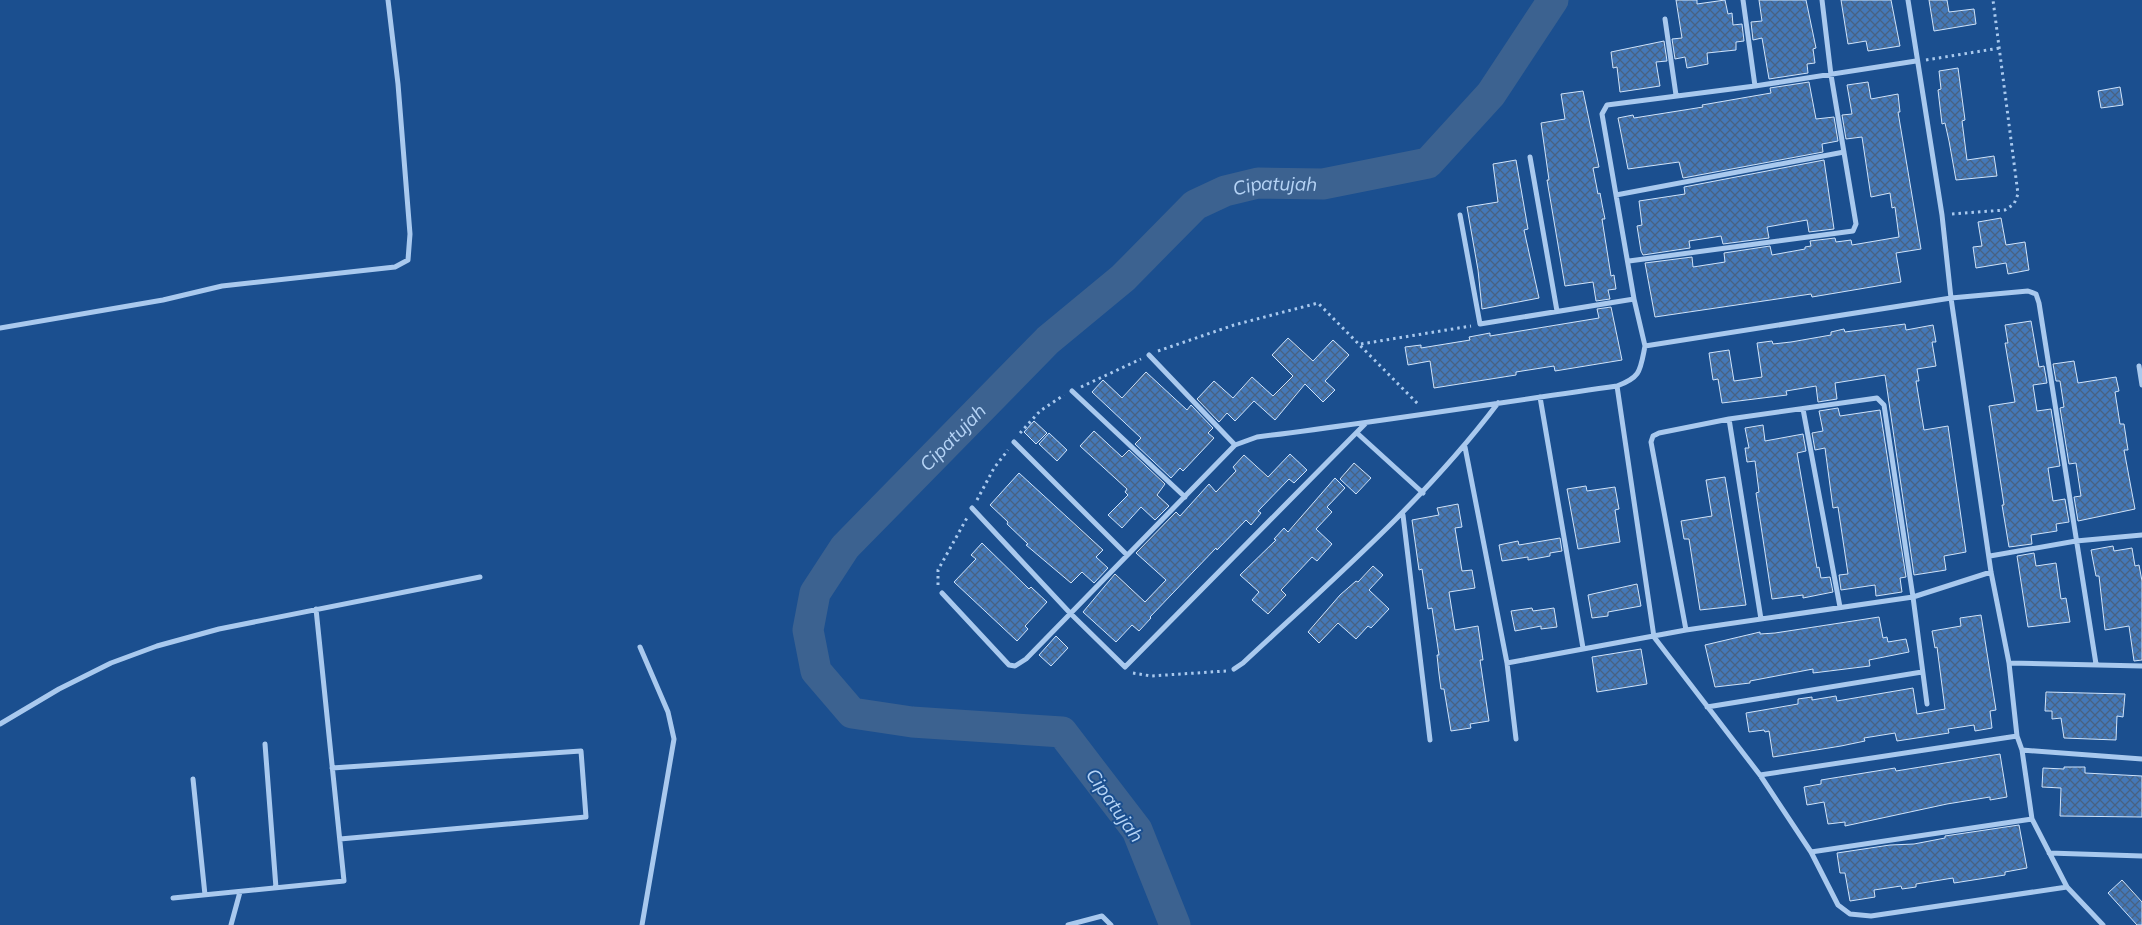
<svg xmlns="http://www.w3.org/2000/svg" width="2142" height="925" font-family="Mulish,sans-serif">
<style>
.lines{fill:none;stroke-linecap:round;stroke-linejoin:round}
.river{stroke:#3c6290;stroke-width:31}
.building{fill:url(#building-cross-hatch);stroke:#cfe3fa}
.path{stroke:#a9c9ee;stroke-width:3;stroke-dasharray:2.5 4;stroke-linecap:butt}
.street{stroke:#a9c9ee;stroke-width:5}
.labels{text-anchor:middle;stroke-width:4;stroke-linejoin:round;paint-order:stroke}
.water-label{font-size:19px;font-style:italic;fill:#b5d3f5;stroke:#1b4f8f}
</style>
<defs>
<pattern id="building-cross-hatch" width="8" height="8" patternUnits="userSpaceOnUse" patternTransform="scale(1.25)"><rect width="8" height="8" fill="#4478b7"/><path d="M0 0l8 8M0 8l8-8" fill="none" stroke="#486282"/></pattern>
</defs>
<rect width="100%" height="100%" fill="#1b4f8f"/>
<g class="lines">
<path class="river" id="s1" d="M1175 925 1137 830 1062 732 912 722 852 713 816 671 808 630 815 593 845 547 1048 340 1123 278 1195 205 1225 191 1258 183 1323 184 1428 163 1491 94 1553 0"/>
</g>
<path class="building" d="M1676 0H1697V4L1725 0 1728 14 1732 13 1733 25 1742 24 1744 41 1736 42V50L1707 53 1708 64 1687 68 1685 57 1675 59 1672 39 1682 38Z
M1759 0H1806L1816 48 1813 49 1815 63 1807 64 1808 73 1769 79 1762 38 1753 40 1751 22 1762 21Z
M1841 0H1891L1900 46 1868 51 1866 41 1848 44Z
M1929 0H1947L1949 12 1974 9 1976 24 1934 31Z
M1664 41 1667 61 1656 62 1660 86 1620 92 1617 67 1613 68 1611 52Z
M1958 68 1965 120 1962 121 1967 160 1994 156 1997 176 1956 180 1949 141 1945 123 1942 124 1938 90 1941 89 1939 71Z
M1809 82 1816 119 1834 117 1838 141 1822 144 1823 152 1683 178 1679 162 1628 169 1618 118 1633 115 1634 118 1703 107 1702 105 1771 93 1770 88Z
M1868 82 1871 99 1898 94 1900 112H1898L1921 249 1896 253 1901 282 1812 297 1811 294 1655 317 1645 263 1692 257 1693 267 1725 262 1724 253 1770 246 1772 255 1805 249V247L1811 246 1810 241 1835 238 1836 242 1851 240 1852 245 1899 237 1895 207 1892 208 1890 193 1871 197 1862 137 1846 139 1842 115 1852 114 1847 85Z
M2120 87 2123 105 2101 108 2098 91Z
M1583 91 1599 167 1593 168 1598 194 1600 193 1602 204 1605 219H1602L1611 276 1614 275 1616 289 1608 290 1610 299 1596 301 1593 282 1565 286 1547 180H1549L1541 123 1565 119 1561 94Z
M1516 160 1528 229 1524 230 1539 298 1482 309 1478 270 1467 207 1498 202 1493 164Z
M1824 160 1834 229 1809 232 1807 220 1767 227 1769 238 1723 244 1721 236 1689 241 1690 248 1643 255 1641 251 1637 226 1642 225 1639 201 1685 194 1684 187Z
M2001 218 2006 245 2025 242 2029 270 2008 274 2006 263 1976 268 1973 247 1982 246 1978 222Z
M1611 307 1622 360 1555 371 1554 366 1516 372V375L1434 388 1430 361 1408 365 1405 347 1421 345V348L1470 340 1469 337 1490 333V336L1599 318 1597 309Z
M2031 321 2039 367 2044 366 2047 383 2033 385 2037 411 2051 409 2060 466 2048 468 2053 501 2065 499 2069 522 2056 524 2057 531 2031 535 2032 544 2009 547 2002 505H2004L1989 406 2015 402 2005 343H2008L2005 325Z
M1905 324 1906 330 1933 325 1936 342H1932L1936 366 1917 369 1919 381H1916L1924 430 1948 426 1966 552 1944 556 1946 570 1914 575 1885 375 1835 383 1837 399 1818 402 1816 386 1786 391 1787 395 1722 403 1718 379 1713 380 1709 353 1729 350 1734 381 1762 377 1757 343 1772 341 1773 344 1791 342 1831 335V332L1844 329 1845 332Z
M1288 338 1313 361 1333 340 1349 355 1325 381 1335 390 1323 402 1305 384 1275 420 1254 401 1235 421 1227 413 1219 422 1197 399 1214 381 1233 398 1252 377 1273 396 1293 376 1272 355Z
M2074 361 2078 383 2116 377 2119 391 2115 392 2120 424H2124L2128 450H2124L2135 509 2078 521 2074 497 2081 496 2076 463 2069 464 2060 408 2064 407 2060 381H2056L2053 364Z
M1146 372 1187 410 1191 405 1213 428 1208 433 1214 438 1183 471 1180 468 1171 478 1135 444 1141 438 1092 392 1103 380 1122 398Z
M1838 408 1840 416 1880 410 1906 577 1900 578 1902 592 1876 596 1875 585 1841 590 1839 575 1848 574 1838 507 1833 508 1825 448 1815 450 1812 433 1823 431 1819 411Z
M1034 421 1047 433 1036 444 1024 432Z
M1763 425 1765 441 1803 434 1806 451 1797 453 1817 568 1819 567 1821 578 1830 577 1833 592 1803 598V595L1772 599 1756 493 1759 492 1755 461 1747 462 1745 448H1749L1745 428Z
M1094 431 1122 457 1129 450 1165 484 1157 495 1169 506 1155 520 1141 507 1122 528 1108 515 1128 495 1125 492 1127 489 1080 446Z
M1049 433 1067 450 1057 461 1039 444Z
M1290 454 1307 470 1294 483 1289 479 1258 511 1261 513 1251 525 1246 520 1217 550 1216 548 1150 617 1151 618 1139 631 1132 625 1116 642 1083 612 1115 574 1145 602 1166 580 1136 553 1176 512 1180 516 1209 484 1216 492 1236 471 1233 467 1244 455 1268 477Z
M1354 463 1371 478 1356 494 1340 479Z
M1019 473 1103 550 1096 557 1108 568 1094 583 1082 572 1071 583 1026 545 1028 544 1007 524 1008 522 990 505Z
M1725 477 1746 605 1700 610 1689 539H1684L1681 521 1712 516 1706 480Z
M1335 478 1345 488 1327 507 1332 512 1316 529 1332 544 1317 561 1312 557 1281 590 1286 595 1268 614 1252 600 1259 592 1240 575 1276 540 1274 539 1284 528 1288 532Z
M1586 486 1587 491 1615 487 1619 509 1615 510 1620 542 1578 549 1567 489Z
M1458 504 1462 527 1455 528 1462 571 1472 570 1475 588 1449 592 1455 630 1478 626 1483 660H1480L1489 721 1470 724 1471 728 1451 731 1444 689H1441L1439 674 1437 655H1439L1432 608 1428 609 1422 569 1419 570 1412 520 1439 515 1437 508Z
M1560 538 1562 551 1550 553V556L1528 560V557L1502 561 1499 545 1518 541 1519 545Z
M982 543 1029 589 1031 587 1047 602 1025 626 1028 629 1017 641 954 582 976 559 971 555Z
M2113 546 2114 551 2132 548 2135 566 2139 565 2142 581V660L2134 661 2129 626 2105 630 2099 576H2096L2091 550Z
M2034 553 2036 566 2056 563 2061 599 2066 598 2070 622 2028 627 2017 556Z
M1373 566 1383 575 1369 590 1389 609 1371 628 1368 626 1356 639 1338 623 1319 643 1308 632 1340 595 1356 581 1358 582Z
M1637 584 1641 606 1608 612V616L1592 618 1588 595Z
M1532 608 1533 611 1554 608 1557 627 1541 629V626L1515 631 1511 611Z
M1981 615 1996 710 1990 711 1992 728 1975 731 1974 725 1948 729 1949 733 1897 741 1895 733 1864 738 1865 741 1841 746 1773 757 1769 731 1765 732 1764 730 1749 732 1746 713 1798 704V699L1812 697V700L1836 696 1837 701 1913 688 1917 714 1945 709 1937 647 1935 648 1932 631 1961 626 1960 618Z
M1879 617 1883 638 1887 637 1888 642 1906 639 1909 652 1869 660 1870 666 1813 673V669L1750 681V683L1715 687 1705 645 1760 632V634L1775 633Z
M1056 636 1068 648 1051 666 1039 655Z
M1641 649 1647 684 1597 692 1592 657Z
M2046 692 2125 694 2123 717 2117 716 2116 740 2064 738 2061 718 2052 719V711H2045Z
M2000 754 2007 797 1990 800V797L1947 804 1845 826V822L1828 824 1824 802 1807 805 1804 787 1821 784V780L1895 768 1896 771Z
M2064 767H2085V773L2142 776V817L2060 816 2061 788 2042 787 2043 768 2064 769Z
M2019 825 2027 868 2005 872V875L1954 883 1953 878 1916 884V887L1902 889 1901 886 1874 890 1875 897 1850 901 1845 873H1840L1837 853 1890 845 1914 844 1945 838V836Z
M2122 880 2142 902V925H2137L2108 893Z"/>
<g class="lines">
<path class="path" d="M1926 60 2000 48
M1952 214 2005 210 2014 204 2018 194 1993 0
M1361 344 1471 326
M1158 351 1234 325 1318 303 1419 405
M1081 387 1141 359
M1020 433 1040 411 1064 395
M977 500 994 468 1008 450
M938 585V570L968 516
M1133 673 1151 676 1226 671"/>
<path class="street" d="M1743 0 1755 86
M1908 0 1942 215 1951 298 1991 572 2009 663 2017 736 2022 750 2032 819 2067 887 2103 925
M1665 19 1676 95
M1530 157 1557 311
M1616 195 1844 152
M1460 215 1480 324 1634 299
M1629 261 1853 231 1856 224 1831 75 1822 0
M0 328 163 300 222 286 395 267 408 260 410 234 398 84 388 0
M1645 346 1634 299 1602 114 1607 105 1755 86 1916 61
M1149 355 1235 445
M2139 366 2142 385
M1617 386 1654 637 1760 775 1811 852 1838 905 1850 914 1871 916 2067 887
M1072 391 1185 497
M1540 397 1583 648
M1803 409 1840 607
M1729 419 1761 619
M1357 433 1423 493
M1014 442 1127 555
M1465 447 1507 663 1516 739
M972 508 1070 613 1125 667 1365 424
M1403 515 1430 740
M1990 556 2076 541 2142 535
M942 593 1009 665 1015 666 1026 659 1235 445 1257 437C1377 422 1497 403 1617 386 1641 377 1640 371 1645 346L1951 298 2028 291 2036 294 2039 303 2096 664
M1686 630 1651 442 1653 436 1659 433 1729 419 1877 398 1884 405 1913 597 1927 704
M640 647 668 712 674 739 642 925
M1507 663 1686 630 1913 597 1991 572
M2009 663 2142 666
M1234 669 1243 663C1332 580 1424 501 1498 403
M1707 707 1922 672
M0 724 59 689 111 663 157 646 219 629 480 577
M265 744 276 888
M2022 750 2142 759
M332 768 581 751 586 817 340 839
M1760 775 2017 736
M193 779 205 895
M1811 852 2032 819
M2049 853 2142 856
M173 898 344 881 316 609
M231 925 240 892
M1068 925 1102 916 1111 925"/>
</g>
<g class="labels">
<g class="water-label">
<text dy="7" stroke="none"><textPath href="#s1" startOffset="1200">Cipatujah</textPath></text>
<text dy="7" stroke="none"><textPath href="#s1" startOffset="780">Cipatujah</textPath></text>
<text transform="translate(1115 805) rotate(55)" y="7">Cipatujah</text>
</g>
</g>
</svg>
